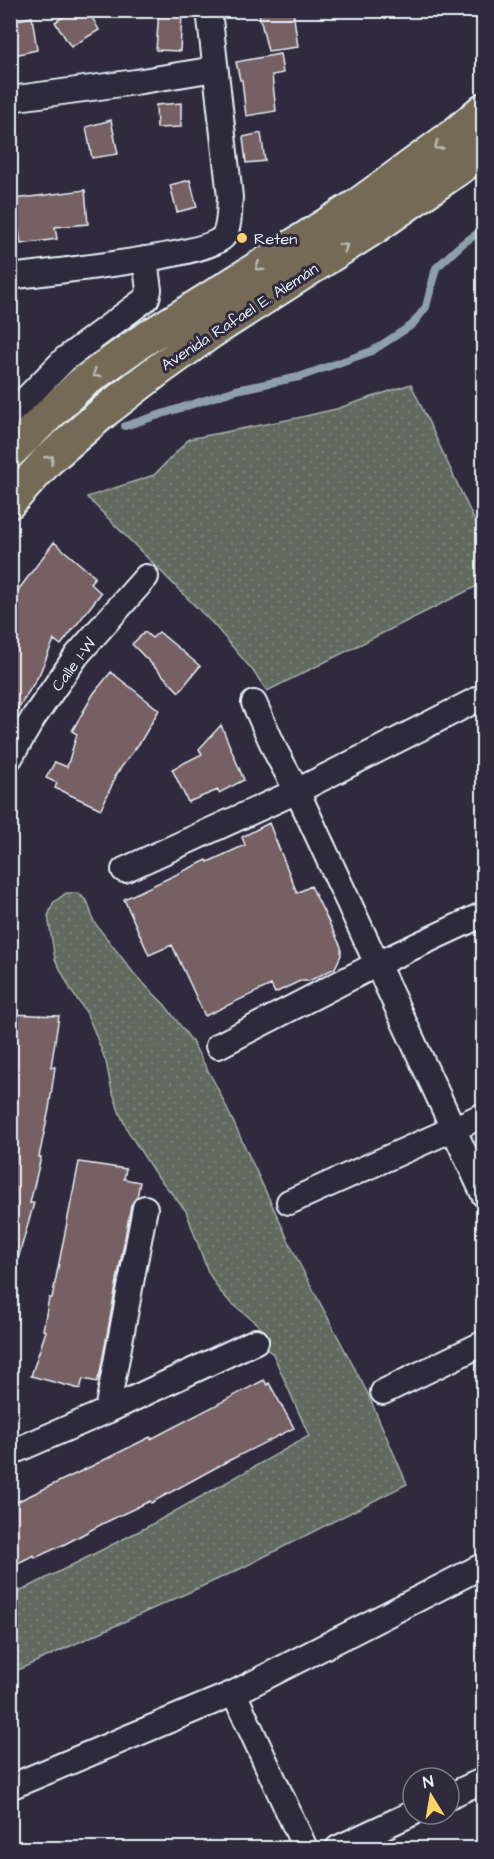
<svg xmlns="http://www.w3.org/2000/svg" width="494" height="1859" font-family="'Architects Daughter',sans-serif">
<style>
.grass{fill:url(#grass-dots);stroke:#a5aeab;stroke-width:1.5}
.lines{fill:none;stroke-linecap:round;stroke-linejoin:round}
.stream{stroke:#8d9fac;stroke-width:8}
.building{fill:#766063;stroke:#e8f1f8;stroke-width:1.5}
.minor-casing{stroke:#e8f1f8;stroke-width:28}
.major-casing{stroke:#e8f1f8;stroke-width:36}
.minor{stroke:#2f2a3d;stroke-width:24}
.major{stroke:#746b55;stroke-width:32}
.oneway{stroke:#babbb7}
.poi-dot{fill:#ffd166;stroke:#2f2a3d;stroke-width:2}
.labels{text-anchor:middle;stroke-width:6;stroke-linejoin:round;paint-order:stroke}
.poi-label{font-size:16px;fill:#e8f1f8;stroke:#2f2a3d;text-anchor:start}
.street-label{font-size:16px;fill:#e8f1f8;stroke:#2f2a3d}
</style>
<defs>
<pattern id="grass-dots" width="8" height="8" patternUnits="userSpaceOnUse" patternTransform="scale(1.5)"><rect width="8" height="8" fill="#626a5e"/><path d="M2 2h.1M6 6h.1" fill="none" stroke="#788076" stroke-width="1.8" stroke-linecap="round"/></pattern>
</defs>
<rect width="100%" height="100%" fill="#2f2a3d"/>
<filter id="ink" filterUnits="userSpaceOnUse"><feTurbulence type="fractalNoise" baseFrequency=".0167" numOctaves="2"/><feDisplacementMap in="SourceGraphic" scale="12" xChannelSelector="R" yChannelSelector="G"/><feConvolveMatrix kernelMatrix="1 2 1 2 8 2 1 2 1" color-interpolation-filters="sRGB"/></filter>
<g filter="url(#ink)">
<path class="grass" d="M411 384 483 539V583L267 691 253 671 215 626 87 497 154 475 189 439 297 418 336 409Z
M66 893H79L88 903 94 922 136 976 165 1005 191 1040 217 1087 299 1263 367 1392 407 1484 238 1570 11 1673V1596L147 1527 309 1436 273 1354 256 1341 262 1330 256 1323 229 1301 219 1290 208 1272 186 1211 154 1172 129 1133 120 1114 111 1087 106 1062 93 1028 86 1012 72 992 55 959 48 916 53 903Z"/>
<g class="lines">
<path class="stream" d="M125 426 236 390 299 377 372 351 412 325 426 307 436 268 462 244 484 229"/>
</g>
<path class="building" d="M74 10H88L99 30 71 47 55 22Z
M258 10H293L298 47 268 51Z
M159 12 182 14 180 51 156 50Z
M32 17 37 50 10 56V22Z
M280 54 283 73 272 75 276 111 246 116 242 80H240L236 62Z
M181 103V127L157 128 156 105Z
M111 120 118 154 92 158 86 127Z
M261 133 265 161 246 163 243 137Z
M190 180 197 207 177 212 170 185Z
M85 190 88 224 55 227 57 239 21 244 14 199Z
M54 542 95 577 90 583 101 593 61 645 54 640 39 675 10 722V601Z
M145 632 152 638 159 632 200 666 179 692 132 644Z
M111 672 159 710 141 741 114 777 116 776 101 809 55 788 57 783 46 778 55 762 67 767 77 734 72 731 94 693Z
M221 725 244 780 219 793 218 790 188 802 172 769 202 754 199 749Z
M269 823 297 893 311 886 341 947V955L335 968 309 981H300L275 993 271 985 205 1016 172 945 149 955 124 899 207 860 208 862 245 845 242 837Z
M10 1014 59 1016 51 1067H55L49 1109 39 1157H41L30 1203H34L16 1266 10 1265Z
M79 1162 126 1169 124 1179 140 1182 137 1197 131 1205 100 1373 97 1382 83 1379 80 1389 31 1376 46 1331 43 1330 49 1298H52Z
M264 1380 267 1385 269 1383 294 1428 226 1462 151 1503 150 1501 102 1524 65 1544 35 1558 34 1555 10 1567V1505L92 1466 150 1437 151 1439Z"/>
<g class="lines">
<g class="minor-casing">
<path id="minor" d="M10 99 136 82 215 69
M10 277C45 272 205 257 223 237 230 228 229 208 230 197L209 10
M10 415 65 359 147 298 149 290 145 259
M254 703 277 754 297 791 484 1195
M10 758 34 717 77 655 146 577
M124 870 297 791 484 696
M218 1046 377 964 484 914
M289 1202 484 1115
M383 1392 484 1343
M107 1411 145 1208
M10 1453 107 1411 256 1341
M234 1693 305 1848
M10 1787 234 1693 484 1565
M449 1796 484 1780
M338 1848 413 1813"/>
</g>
<g class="major-casing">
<path id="major" d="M10 452 81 384 140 342 356 206 455 134 484 109
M10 502 48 460 106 410 154 373 211 332 377 226 471 160 484 149"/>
</g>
<use href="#minor" class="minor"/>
<use href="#major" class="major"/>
</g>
<defs><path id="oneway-chevron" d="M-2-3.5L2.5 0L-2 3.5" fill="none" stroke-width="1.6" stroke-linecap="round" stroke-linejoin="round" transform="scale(1.5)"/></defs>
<g class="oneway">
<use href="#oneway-chevron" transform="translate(438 146) rotate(144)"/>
<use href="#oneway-chevron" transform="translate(344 247) rotate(-32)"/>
<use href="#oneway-chevron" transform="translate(259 267) rotate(148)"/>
<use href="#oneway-chevron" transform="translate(96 374) rotate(145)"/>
<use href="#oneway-chevron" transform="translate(50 459) rotate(-44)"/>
</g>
</g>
<circle class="poi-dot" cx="242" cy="238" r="6"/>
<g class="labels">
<g class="poi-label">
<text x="254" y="244">Reten</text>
</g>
<g class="street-label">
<text transform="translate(239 316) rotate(-33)" y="6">Avenida Rafael E. Alemán</text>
<text transform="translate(73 664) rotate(-53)" y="6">Calle 1-W</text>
</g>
</g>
<rect width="494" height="1859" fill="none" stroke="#2f2a3d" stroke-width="36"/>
<rect x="18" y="18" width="458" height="1823" fill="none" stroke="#e8f1f8" stroke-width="2" filter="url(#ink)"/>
<g transform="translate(431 1796) rotate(349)"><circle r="28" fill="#2f2a3d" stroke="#797a88" stroke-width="1.5"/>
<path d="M0-4.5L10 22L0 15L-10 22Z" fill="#ffd166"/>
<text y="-9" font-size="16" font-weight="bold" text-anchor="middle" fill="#e8f1f8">N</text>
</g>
</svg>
